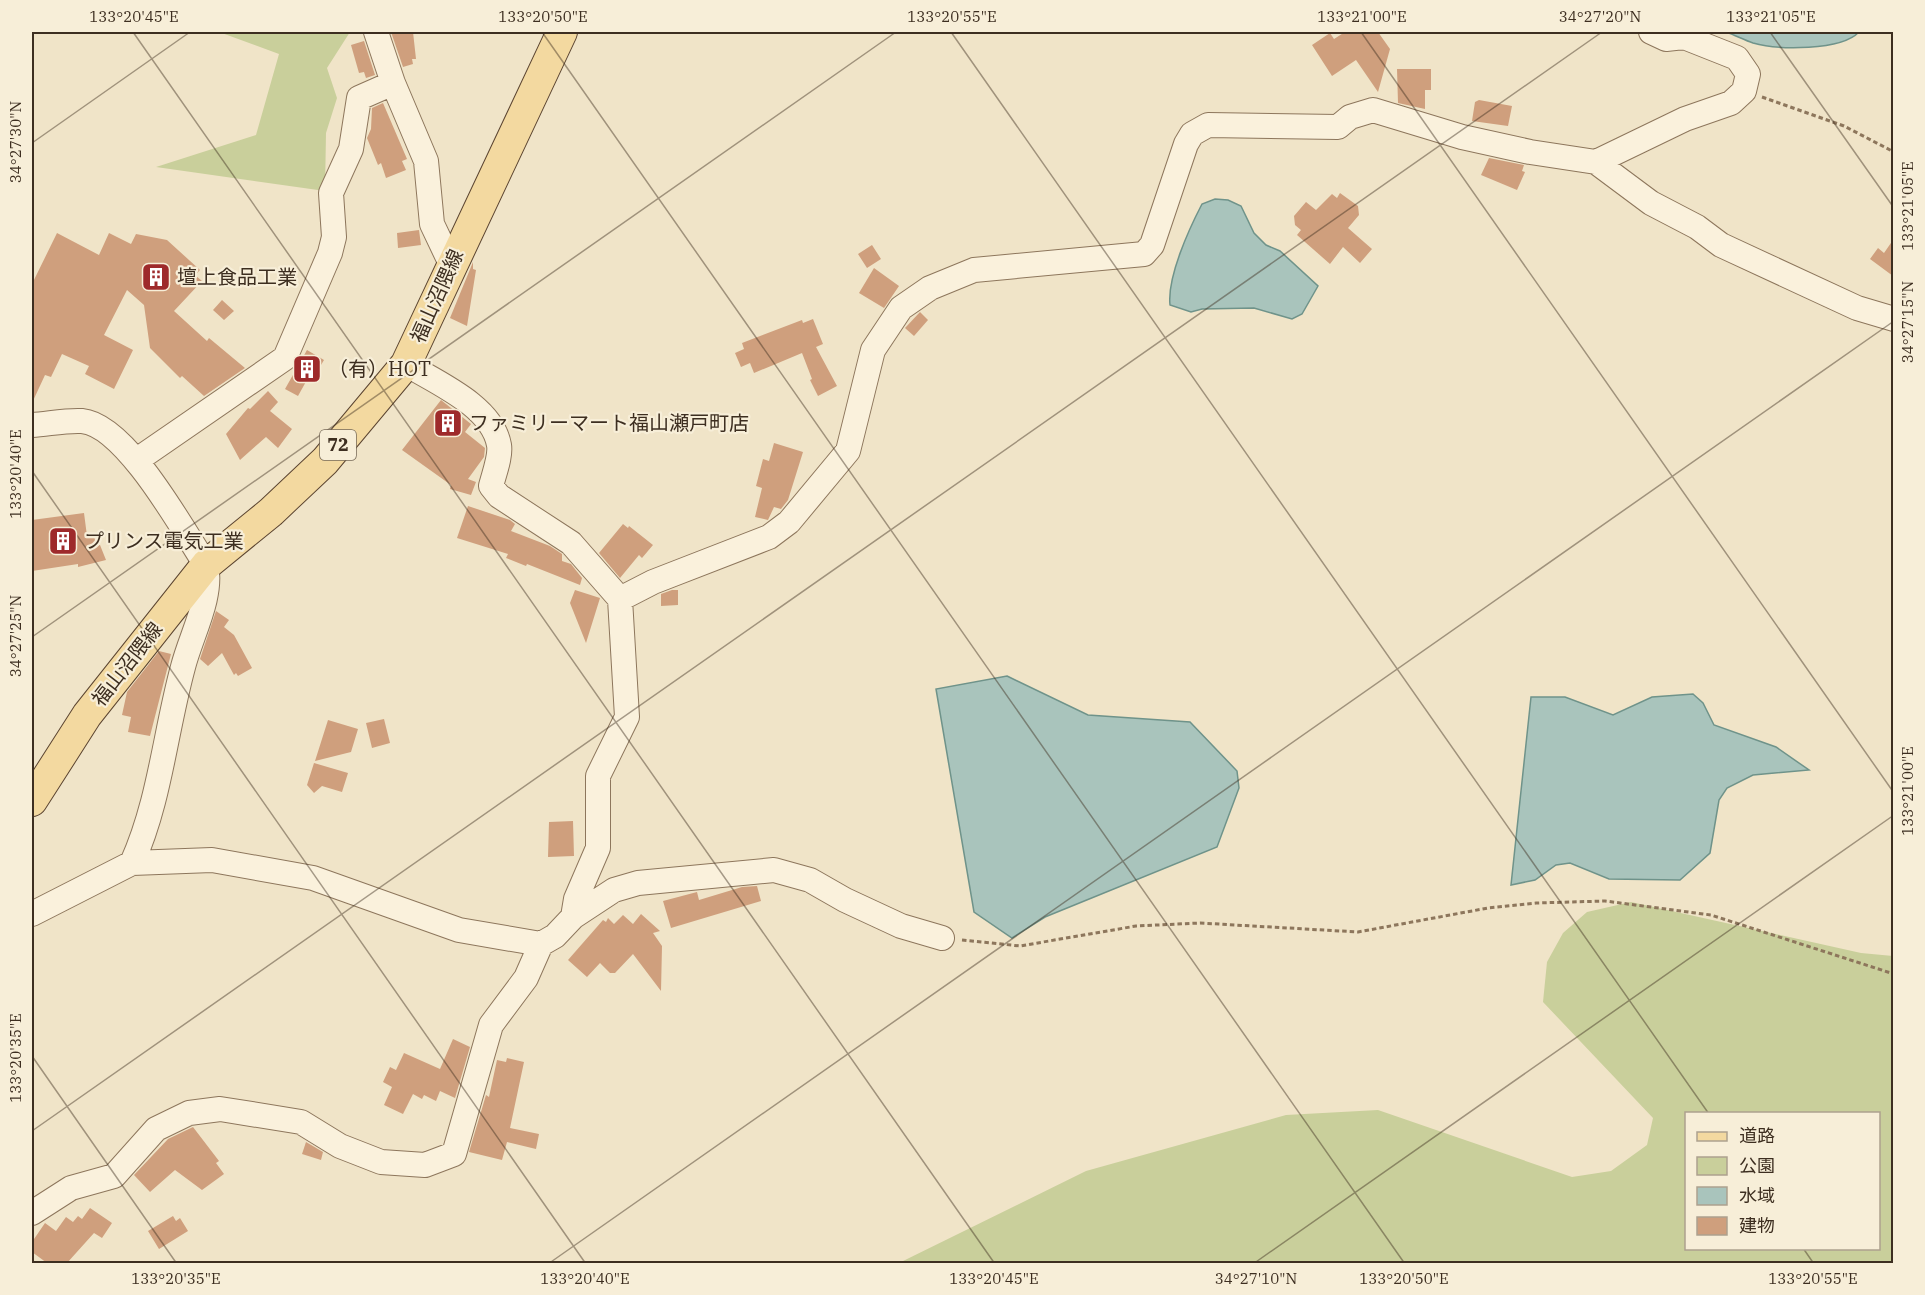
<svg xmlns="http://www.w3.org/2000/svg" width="1925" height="1295" font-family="'IBM Plex Serif','Noto Sans JP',serif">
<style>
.green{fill:#c9cf9b;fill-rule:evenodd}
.water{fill:#a9c4bc;stroke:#6f938a;stroke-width:1.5}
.building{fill:#cf9f7d}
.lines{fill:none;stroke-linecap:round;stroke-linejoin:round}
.minor-casing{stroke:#8d765c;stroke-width:26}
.major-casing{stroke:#5b4430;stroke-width:32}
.path{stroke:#8d765c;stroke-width:3;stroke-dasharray:4.5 3;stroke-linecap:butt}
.minor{stroke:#faf1dc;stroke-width:24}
.major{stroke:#f3d9a0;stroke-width:30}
.ticks{fill:none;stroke:#3d2e20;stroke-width:1.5;stroke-opacity:0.45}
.labels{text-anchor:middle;stroke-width:4.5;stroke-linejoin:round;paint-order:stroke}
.shield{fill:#f7eed8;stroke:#756857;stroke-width:1.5}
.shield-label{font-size:18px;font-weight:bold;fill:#3d2e20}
.poi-label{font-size:20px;fill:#3d2e20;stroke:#f7eed8;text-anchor:start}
.street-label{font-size:20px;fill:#3d2e20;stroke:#f7eed8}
.neatline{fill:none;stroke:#3d2e20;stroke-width:2}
.ticks-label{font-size:15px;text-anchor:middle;fill:#3d2e20}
</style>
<rect width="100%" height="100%" fill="#f0e4c8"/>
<path class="green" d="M219 32H350L327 68 337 98 326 133 325 191 156 167 256 135 279 54Z
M1631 902 1861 953 1893 956V1263H855L901 1262 1086 1171 1286 1115 1378 1110 1572 1177 1611 1171 1647 1145 1653 1118 1543 1002 1547 962 1563 933 1587 912ZM1686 1114H1878V1248H1686Z"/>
<path class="water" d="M1726 32H1859C1841 51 1778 50 1753 43 1744 40 1735 35 1726 32Z
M1215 199 1228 200 1241 206 1254 233 1266 245 1280 251 1318 286 1302 314 1292 319 1254 308 1202 309 1191 312 1170 305C1167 277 1189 229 1202 204Z
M1007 676 1088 715 1190 722 1237 771 1239 788 1217 847 1045 917 1012 938 974 912 936 689Z
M1693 694 1703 703 1714 725 1776 747 1809 770 1753 775 1727 788 1719 800 1710 853 1680 880 1609 879 1570 863 1556 865 1535 880 1511 885 1531 697H1565L1613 715 1652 697Z"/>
<path class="building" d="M391 32H413L416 59H412L413 64 403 67Z
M1345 32H1378L1390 49 1378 92 1356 60 1332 76 1312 45 1330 33 1334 39Z
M364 41 375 75 366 78 364 72 359 73 351 45Z
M1397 69H1431V90H1425V109L1398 103Z
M1479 100 1512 106 1508 126 1472 121 1475 102Z
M383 103 407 159 402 161 406 170 386 178 381 163 378 165 367 138 371 129 372 108Z
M1489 158 1524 165 1522 171 1525 172 1517 190 1481 175Z
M1340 193 1358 206 1359 215 1348 228 1372 249 1360 263 1343 247 1330 264 1297 235 1301 230 1295 225 1294 216 1306 202 1316 210 1332 194 1337 198Z
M419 230 421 245 398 248 397 233Z
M57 233 99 255 109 233 131 244 136 234 167 240 200 270 195 275 202 281 174 311 207 341 209 338 245 368 204 396 182 376 180 378 150 348 144 305 127 290 104 335 133 350 114 389 85 374 89 366 62 354 51 377 45 375 32 403V284Z
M1893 240V276L1870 259 1878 248 1884 253Z
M872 245 881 259 867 268 858 254Z
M473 262V269L476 270 467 326 450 318Z
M874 268 899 286 884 308 859 293Z
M222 300 234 311 224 320 213 310Z
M920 312 928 320 914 336 905 328Z
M813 319 823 344 816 347 837 386 818 396 810 380 812 379 802 353 754 373 750 363 741 367 735 353 744 349 742 343 802 320 803 323Z
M307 350 324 360 312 380 308 378 298 396 285 389Z
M268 391 278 402 270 411 292 429 278 448 266 437 240 460 226 434 248 408 250 409Z
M441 400 471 424 465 432 485 448 484 457 468 479 476 482 471 495 450 489 451 485 402 450Z
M774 443 803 452 788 500 781 509 774 507 768 520 755 517 762 488 756 486 763 459 769 461Z
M468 506 510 520 515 524 511 531 550 546 562 554V561L571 564 582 578 580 585 527 564 526 566 506 558 508 554 457 538Z
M84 513 87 536 94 535 96 546 100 545 106 560 78 567V564L32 571V520Z
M623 524 628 528 629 526 653 545 642 558 639 555 620 578 599 553Z
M575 590 600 598 586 643 570 603Z
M672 590H678V605L661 606V594Z
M216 611 229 620 224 627 234 635 252 668 238 676 236 673 234 675 222 653 208 666 200 659Z
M159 651 171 654 150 736 128 732 131 717 122 715 127 692Z
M384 719 390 743 372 748 366 723Z
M328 720 358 729 351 752 315 761Z
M314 763 348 773 342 792 322 786 314 793 307 785Z
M573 821 574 856 548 857 549 822Z
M757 886 761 901 671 928 663 901 697 892 699 900 742 887Z
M641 914 660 931 653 933 662 946 661 991 633 954 615 973H610L600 963 587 977 568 960 603 920 606 922 608 918 614 924 623 915 633 924Z
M453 1039 470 1047 455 1098 440 1091 436 1101 424 1095 422 1099 413 1094 403 1114 384 1105 392 1087 383 1082 390 1067 396 1070 404 1053 440 1069Z
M507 1058 524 1062 510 1128 539 1134 536 1149 507 1142 502 1160 469 1152 486 1095 489 1097 497 1060 506 1062Z
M193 1127 219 1161 216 1163 224 1174 202 1190 175 1170 150 1192 134 1175 168 1139Z
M306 1142 323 1152 321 1160 302 1154Z
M90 1208 112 1223 102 1238 94 1233 67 1263H47L32 1252V1242L45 1223 56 1231 66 1217 73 1222 78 1216 82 1219Z
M173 1216 176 1221 180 1218 188 1231 159 1249 148 1231Z"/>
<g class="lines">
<g class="minor-casing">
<path id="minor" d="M376 32 393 83 426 161 432 224 451 264
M1596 162 1651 203 1697 227 1721 245 1857 308 1894 319
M406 364C437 383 492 406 499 445 501 456 494 474 491 486L499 496 571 543 620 599 653 582 769 537 789 522 848 451 873 350 901 308 930 288 974 270 1144 254 1152 245 1186 144 1192 134 1208 125 1338 127 1350 117 1373 110 1462 137 1530 152 1596 162 1685 119 1731 103 1744 91 1748 74 1737 58 1684 37 1666 39 1651 32
M32 425C48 424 66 420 82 421 126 425 183 530 206 565 213 597 191 635 183 667 165 733 160 801 132 863
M137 460 285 358 330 253 334 237 331 193 351 149 359 98 393 83
M32 914 132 863 212 860 313 878 459 930 541 944
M573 917 614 890 638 883 774 870 810 880 845 900 901 926 942 938
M32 1213 71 1188 114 1176 156 1129 189 1113 220 1109 301 1122 340 1146 381 1162 425 1165 454 1154 491 1025 526 978 541 944 555 936 573 917 576 899 598 848V776L627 717 620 599"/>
</g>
<g class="major-casing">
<path id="major" d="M32 801 87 715 206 565 271 512 325 461 406 364 562 32"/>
</g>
<path class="path" d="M1762 97 1844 126 1894 152
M962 940 1020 946 1136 926 1200 923 1358 932 1488 908 1536 903 1605 901 1711 915 1894 974"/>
<use href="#minor" class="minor"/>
<use href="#major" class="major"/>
</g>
<path class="ticks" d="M133 32 995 1264M542 32 1405 1264M951 32 1709 1114M1361 32 1894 793M1770 32 1894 208M32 143 190 32M32 471 586 1264M32 637 896 32M32 1056 177 1264M32 1131 1602 32M1803 1248 1814 1264M548 1264 1894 321M1253 1264 1894 815"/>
<defs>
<g id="building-square" transform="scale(1.5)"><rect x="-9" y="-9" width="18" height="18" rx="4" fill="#9e2a2b" stroke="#f7eed8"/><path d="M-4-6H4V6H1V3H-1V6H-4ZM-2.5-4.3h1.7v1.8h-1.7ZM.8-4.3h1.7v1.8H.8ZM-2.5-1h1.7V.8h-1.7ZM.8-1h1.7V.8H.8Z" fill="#fff"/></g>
</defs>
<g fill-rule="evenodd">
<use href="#building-square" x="156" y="277"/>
<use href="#building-square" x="307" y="369"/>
<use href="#building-square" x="448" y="423"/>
<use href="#building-square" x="63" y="541"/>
</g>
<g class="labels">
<rect class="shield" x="320" y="430" width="36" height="30" rx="4.5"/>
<g class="shield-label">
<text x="338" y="451">72</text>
</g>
<g class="poi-label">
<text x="177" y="284">壇上食品工業</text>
<text x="328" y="376">（有）HOT</text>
<text x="469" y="430">ファミリーマート福山瀬戸町店</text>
<text x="84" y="548">プリンス電気工業</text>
</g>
<g class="street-label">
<text transform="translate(437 296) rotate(-66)" y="7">福山沼隈線</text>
<text transform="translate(127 664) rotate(-52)" y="7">福山沼隈線</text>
</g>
</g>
<rect width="1925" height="1295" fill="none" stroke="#f7eed8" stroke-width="66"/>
<rect x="1685" y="1112" width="195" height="138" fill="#f7eed8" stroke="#ada18e" stroke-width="1.5"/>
<rect x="1697" y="1132" width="30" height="9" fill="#f3d9a0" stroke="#ada18e" stroke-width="1.5"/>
<text x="1739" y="1142" font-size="18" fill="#3d2e20">道路</text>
<rect x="1697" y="1157" width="30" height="18" fill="#c9cf9b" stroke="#ada18e" stroke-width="1.5"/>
<text x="1739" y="1172" font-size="18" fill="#3d2e20">公園</text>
<rect x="1697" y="1187" width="30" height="18" fill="#a9c4bc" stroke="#ada18e" stroke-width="1.5"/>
<text x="1739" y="1202" font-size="18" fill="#3d2e20">水域</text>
<rect x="1697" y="1217" width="30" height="18" fill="#cf9f7d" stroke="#ada18e" stroke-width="1.5"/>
<text x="1739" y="1232" font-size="18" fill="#3d2e20">建物</text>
<rect x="33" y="33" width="1859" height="1229" class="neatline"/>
<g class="ticks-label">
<text x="134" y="22">133°20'45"E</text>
<text x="543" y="22">133°20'50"E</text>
<text x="952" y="22">133°20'55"E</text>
<text x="1362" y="22">133°21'00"E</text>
<text x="1600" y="22">34°27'20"N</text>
<text x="1771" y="22">133°21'05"E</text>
<text transform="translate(16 142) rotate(-90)" y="5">34°27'30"N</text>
<text transform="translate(1908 206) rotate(-90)" y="5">133°21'05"E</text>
<text transform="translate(1908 322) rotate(-90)" y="5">34°27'15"N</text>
<text transform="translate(16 474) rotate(-90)" y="5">133°20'40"E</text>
<text transform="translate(16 636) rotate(-90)" y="5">34°27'25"N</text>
<text transform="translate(1908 791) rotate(-90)" y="5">133°21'00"E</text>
<text transform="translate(16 1058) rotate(-90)" y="5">133°20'35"E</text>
<text x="176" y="1284">133°20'35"E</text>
<text x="585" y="1284">133°20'40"E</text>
<text x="994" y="1284">133°20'45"E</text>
<text x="1256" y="1284">34°27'10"N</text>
<text x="1404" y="1284">133°20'50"E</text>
<text x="1813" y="1284">133°20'55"E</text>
</g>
</svg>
